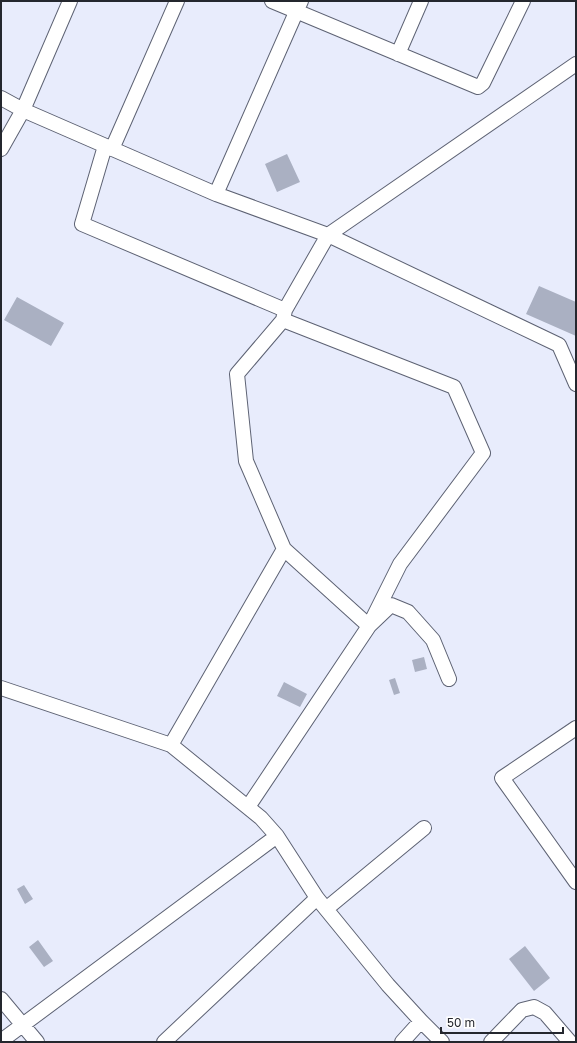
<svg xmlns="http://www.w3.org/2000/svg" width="577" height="1043" font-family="'Golos Text',sans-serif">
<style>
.building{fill:#aab0c2}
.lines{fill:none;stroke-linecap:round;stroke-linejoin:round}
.minor-casing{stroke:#5d6273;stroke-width:16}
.minor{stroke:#fff;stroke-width:14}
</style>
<rect width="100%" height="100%" fill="#e8ecfc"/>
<path class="building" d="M287 154 300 182 277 192 265 164Z
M539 286 576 302V336L526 314Z
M17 297 64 323 51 346 4 320Z
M424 657 427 669 415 672 412 660Z
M395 678 400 693 394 695 389 680Z
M284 682 307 694 300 707 277 696Z
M24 885 33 899 25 904 17 889Z
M38 940 53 961 44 967 29 947Z
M525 946 550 978 534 991 509 959Z"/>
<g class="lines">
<g class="minor-casing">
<path id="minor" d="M272 1 478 87 483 83 523 1
M398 54 421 1
M1 98 23 110 216 194 328 235 559 345 576 384
M105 146 82 224 285 310 283 320 237 374 246 461 284 549 369 626 391 605 408 612 433 640 449 679
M1 149 23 110 70 1
M112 149 177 1
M216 194 301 1
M285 310 328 235 576 64
M284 549 171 745 261 818 277 836 317 898 388 985 421 1021 402 1042
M1 688 171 745
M576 728 502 778 576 882
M248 807 369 626 400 564 483 453 454 387 283 320
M326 909 424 828
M1 999 37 1042
M421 1021 442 1042
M1 1041 277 836
M164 1042 317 898
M491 1042 522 1010 534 1007 545 1013 570 1042"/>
</g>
<use href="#minor" class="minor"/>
</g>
<rect width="577" height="1043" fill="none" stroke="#24272e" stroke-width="4"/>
<path d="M441 1027v6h122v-6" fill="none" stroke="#24272e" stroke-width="2"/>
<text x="447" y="1027" font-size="12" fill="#24272e" stroke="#ffffff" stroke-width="3" paint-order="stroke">50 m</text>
</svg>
